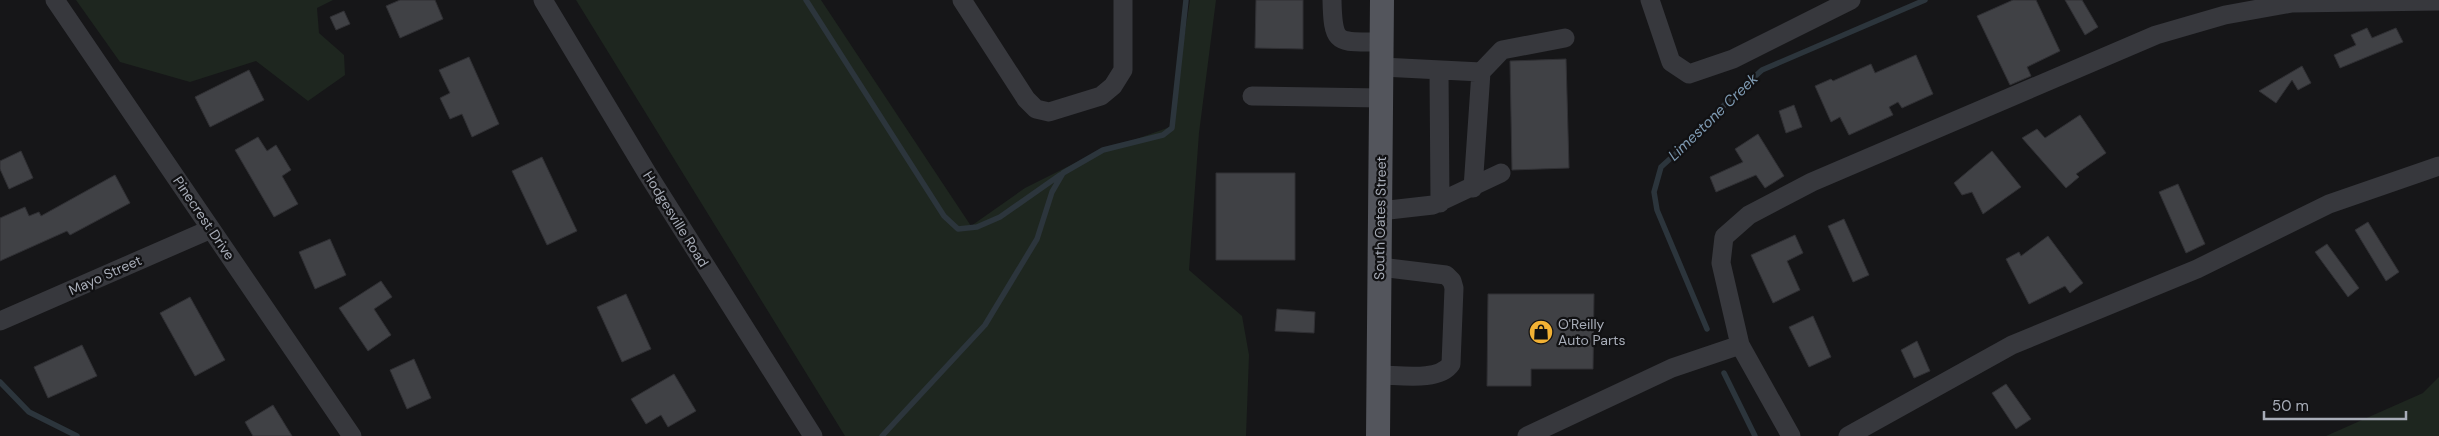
<svg xmlns="http://www.w3.org/2000/svg" width="2439" height="436" font-family="'DM Sans',sans-serif">
<style>
.green{fill:#1e261f}
.lines{fill:none;stroke-linecap:round;stroke-linejoin:round}
.stream{stroke:#2c353c;stroke-width:5.5}
.building{fill:#404145;stroke:#303034}
.minor{stroke:#37383d;stroke-width:19}
.major{stroke:#53555c;stroke-width:24}
.labels{text-anchor:middle;stroke-width:4.5;stroke-linejoin:round;paint-order:stroke}
.street-label{font-size:14px;fill:#a8adb8;stroke:#111113}
.poi-label{font-size:14px;fill:#a8adb8;stroke:#111113;text-anchor:start}
.water-label{font-size:15px;font-style:italic;fill:#7f9bb3;stroke:#111113}
</style>
<rect width="100%" height="100%" fill="#161618"/>
<path class="green" d="M76 0H333L317 8 319 33 344 55 345 75 308 101 256 61 190 82 120 62Z
M576 0H821L971 226 1025 188 1089 156 1170 127 1190 0H1216L1199 133 1189 270 1242 316 1249 355 1246 436H845Z
M2439 377V436H2326L2423 393Z"/>
<g class="lines">
<path class="stream" d="M806 0 944 216 958 229 977 227 1000 217 1060 175
M1707 329 1657 210 1654 192 1661 167 1692 139 1730 99 1762 70 1925 0
M1724 373 1755 436
M0 382 29 412 77 436
M882 436 985 325 1037 239 1052 192 1063 173 1103 150 1163 135 1172 128 1186 0"/>
</g>
<path class="building" d="M400 0H435L443 19 400 38 386 6Z
M1256 0H1303V49L1255 48Z
M2013 0H2036L2060 51 2027 67 2031 76 2010 85 1977 16Z
M2065 0H2082L2098 27 2085 35Z
M344 11 350 24 336 30 330 17Z
M2367 28 2372 38 2396 28 2403 42 2340 68 2334 55 2356 45 2351 35Z
M1916 55 1933 94 1902 108 1898 102 1889 107 1893 115 1849 135 1840 117 1831 122 1815 86 1831 79 1833 81 1871 64 1875 73Z
M469 57 499 124 472 137 462 114 450 119 440 98 450 93 439 70Z
M1566 59 1569 168 1512 170 1510 61Z
M2302 66 2311 83 2298 90 2292 80 2276 103 2259 91Z
M249 70 264 100 210 127 195 97Z
M1794 105 1802 127 1786 133 1779 111Z
M2080 115 2106 153 2076 174 2079 177 2066 188 2022 138 2037 129 2045 138Z
M1758 134 1784 176 1765 188 1756 175 1716 192 1710 177 1743 162 1735 149Z
M258 137 267 151 276 145 291 170 282 176 298 204 274 217 235 150Z
M21 151 33 178 9 189 0 169V161Z
M1992 151 2021 187 1983 214 1972 192 1962 195 1954 183Z
M542 157 577 231 547 245 512 171Z
M1216 173H1295V260H1216Z
M115 175 130 203 70 235 67 231 0 261V218L25 207 29 216 39 212 41 216Z
M2178 184 2205 244 2186 253 2159 192Z
M1844 219 1869 275 1853 282 1828 226Z
M2368 222 2399 272 2386 281 2355 230Z
M1795 235 1803 253 1787 261 1800 290 1773 303 1751 255Z
M2048 236 2083 283 2070 293 2065 286 2029 304 2006 259 2019 252 2021 256Z
M330 239 346 275 315 289 299 252Z
M2327 244 2359 288 2348 297 2315 252Z
M381 281 392 297 374 309 391 335 368 351 339 308Z
M626 294 651 349 622 362 597 307Z
M1488 294H1594L1593 369H1531V386H1487Z
M190 297 225 360 195 376 160 313Z
M1277 309 1315 312 1314 333 1275 331Z
M1813 316 1831 357 1809 367 1789 327Z
M1917 341 1930 371 1914 378 1901 350Z
M82 345 97 376 48 398 34 367Z
M414 359 431 398 407 409 390 370Z
M674 374 696 411 668 427 661 415 646 424 631 399Z
M2006 384 2031 419 2016 429 1992 393Z
M273 405 292 436H253L245 422Z"/>
<g class="lines">
<path class="minor" d="M55 0 352 436
M543 0 647 173 813 436
M962 0 1026 99 1036 109 1049 112 1101 96 1113 86 1123 70V0
M1332 0C1333 48 1338 41 1382 42
M1650 0 1671 62 1689 74 1733 59 1851 0
M1382 67 1481 72 1502 50 1565 38
M1439 71 1440 203
M1252 96 1381 98
M1473 188 1481 72
M1380 211 1433 205 1501 173
M0 321 211 229
M1379 375C1399 375 1439 382 1451 364L1454 288 1452 281 1446 275 1380 267
M1527 436 1672 368 1740 345
M1791 436 1740 345 1721 263 1724 237 1749 215 1812 182 2156 35 2225 15 2292 3 2439 1
M1848 436 2012 345 2197 269 2329 204 2439 166"/>
<path class="major" d="M1378 436 1382 0"/>
</g>
<defs>
<g id="shop-disc" transform="scale(1.25)"><circle r="9.5" fill="#f2b134" stroke="#111113"/><path d="M-5-2.5h2.3a2.7 3.5 0 0 1 5.4 0H5L5.5 6h-11ZM-1.5-2.5h3a1.5 2.3 0 0 0-3 0Z" fill="#111"/></g>
</defs>
<g fill-rule="evenodd">
<use href="#shop-disc" x="1541" y="332"/>
</g>
<g class="labels">
<g class="street-label">
<text transform="translate(204 218) rotate(56)" y="5">Pinecrest Drive</text>
<text transform="translate(1380 218) rotate(-89)" y="5">South Oates Street</text>
<text transform="translate(676 219) rotate(58)" y="5">Hodgesville Road</text>
<text transform="translate(105 275) rotate(-24)" y="5">Mayo Street</text>
</g>
<g class="poi-label">
<text x="1558" y="329">O'Reilly<tspan x="1558" dy="16">Auto Parts</tspan></text>
</g>
<g class="water-label">
<text transform="translate(1713 117) rotate(-44)" y="5">Limestone Creek</text>
</g>
</g>
<path d="M2264 411v8h142v-8" fill="none" stroke="#a8adb8" stroke-width="2.5"/>
<text x="2272" y="411" font-size="15" fill="#a8adb8" stroke="#111113" stroke-width="4" paint-order="stroke">50 m</text>
</svg>
